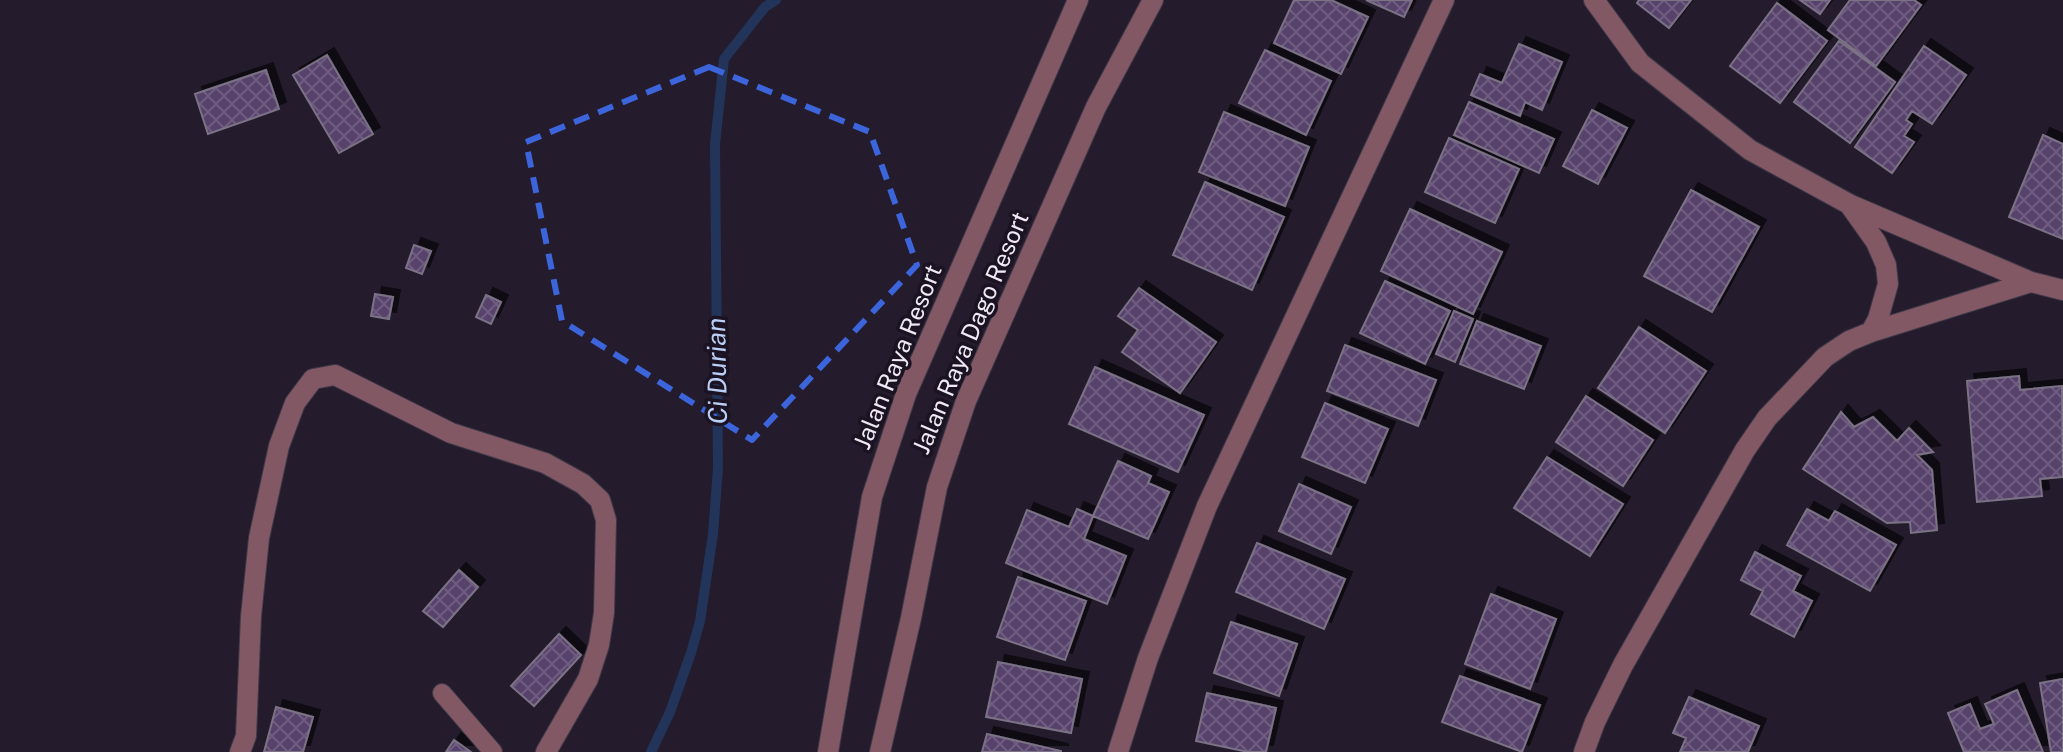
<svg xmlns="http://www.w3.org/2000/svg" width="2063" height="752" font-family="'Public Sans',sans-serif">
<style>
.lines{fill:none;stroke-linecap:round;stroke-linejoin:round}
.stream{stroke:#223459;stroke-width:10}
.building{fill:url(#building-cross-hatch);stroke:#7b7285;stroke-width:2;filter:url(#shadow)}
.lane-casing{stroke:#403948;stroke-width:20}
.street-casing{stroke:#403948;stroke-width:22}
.lane{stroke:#825864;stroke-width:18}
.street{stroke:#825864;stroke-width:20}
.marked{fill:none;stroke:#3c65dc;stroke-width:6;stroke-dasharray:16 10;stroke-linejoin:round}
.labels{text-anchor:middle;stroke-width:7;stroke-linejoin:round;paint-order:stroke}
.street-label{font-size:24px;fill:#eee9f4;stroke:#1b1322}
.water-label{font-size:26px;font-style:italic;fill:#bacef6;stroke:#1b1322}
</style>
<defs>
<pattern id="building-cross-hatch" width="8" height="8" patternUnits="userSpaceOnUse" patternTransform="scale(2)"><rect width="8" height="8" fill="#57426b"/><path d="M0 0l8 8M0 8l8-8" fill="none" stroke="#6f5d81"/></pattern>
<filter id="shadow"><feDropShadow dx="7" dy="-7" stdDeviation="0" flood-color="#0009"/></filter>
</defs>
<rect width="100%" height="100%" fill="#241c2c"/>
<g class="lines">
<path class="stream" d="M651 752 670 712 691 653 700 621 713 534 718 468 715 144 724 59 765 7 776 0"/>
</g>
<path class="building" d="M1294 0H1331L1368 17 1341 74 1274 43Z
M1366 0H1412L1404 17Z
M1639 0H1691L1669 28 1637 3Z
M1800 0H1830L1820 14Z
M1850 0H1914L1921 5 1876 66 1828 30Z
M1777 3 1827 41 1780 103 1730 66Z
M1839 41 1895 82 1850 143 1794 102Z
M1519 44 1562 62 1542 110 1525 102 1520 116 1471 95 1480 74 1502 83Z
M1924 46 1966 75 1932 124 1912 111 1906 120 1912 124 1904 136 1914 142 1892 173 1855 147Z
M1265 50 1331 81 1306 135 1239 103Z
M327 55 373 134 339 153 293 75Z
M266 70 279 109 208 134 195 94Z
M1469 102 1554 139 1539 173 1454 135Z
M1592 110 1627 128 1598 184 1563 166Z
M1224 112 1309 147 1285 206 1199 172Z
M2043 135 2063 144V239L2009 217Z
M1449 138 1519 169 1495 223 1425 192Z
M1205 182 1284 217 1252 290 1173 255Z
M1691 190 1759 227 1712 312 1644 276Z
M1410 209 1502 252 1473 314 1381 271Z
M414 245 431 251 422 274 406 268Z
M1385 281 1450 311 1425 364 1360 333Z
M1139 288 1216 342 1180 393 1122 352 1138 330 1118 316Z
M375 294 393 297 389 319 371 316Z
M486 295 501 302 491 324 476 317Z
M1454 311 1473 319 1455 362 1436 354Z
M1477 321 1541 346 1524 389 1460 364Z
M1639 327 1706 371 1665 433 1598 388Z
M1345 345 1436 380 1418 426 1327 391Z
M1095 367 1204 415 1178 472 1069 424Z
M2019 376 2020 390 2062 386 2063 477 2040 479 2042 496 1977 502 1967 381Z
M1586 396 1653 440 1623 486 1556 442Z
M1325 403 1388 429 1365 483 1302 457Z
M1841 412 1854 427 1873 417 1897 441 1909 428 1933 452 1917 455 1932 470 1937 530 1911 533 1910 522 1887 523 1803 469Z
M1547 457 1623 504 1590 556 1514 508Z
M1118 461 1151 476 1148 483 1169 492 1148 539 1093 516Z
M1299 484 1351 507 1331 554 1279 531Z
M1077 509 1093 516 1084 539 1126 556 1107 604 1006 563 1027 510 1069 527Z
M1807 509 1829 521 1835 511 1896 545 1870 591 1787 545Z
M1257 543 1345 579 1324 629 1236 592Z
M1755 552 1801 576 1793 591 1812 601 1794 637 1751 614 1763 591 1741 580Z
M459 570 478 587 443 627 423 611Z
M1018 577 1086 601 1065 660 997 637Z
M1491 594 1556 619 1530 689 1465 664Z
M1231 622 1297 644 1279 696 1214 673Z
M559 634 581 655 534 706 511 686Z
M998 662 1082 679 1071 733 986 717Z
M1460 676 1540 705 1522 752 1442 722Z
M2063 679V752H2051L2040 683Z
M2017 690 2043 752H1964L1948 713 1970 704 1980 729 1994 724 1985 704Z
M1207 693 1276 708 1266 752H1248L1196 741Z
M1689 697 1759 726 1748 752H1680L1686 738 1673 733Z
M276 707 313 717 303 752H264Z
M987 734 1061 751V752H982Z
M454 740 471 752H446Z"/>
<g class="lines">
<g class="lane-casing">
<path id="lane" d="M442 693 493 752"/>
</g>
<g class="street-casing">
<path id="street" d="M1851 205 2031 282
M1871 332 2031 282 2063 290
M240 752 246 736 251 616 259 538 279 446 295 403 313 379 335 375 451 433 545 463 583 484 600 500 606 520 604 613 599 645 588 679 546 752
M828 752 872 497 906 394 1078 0
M880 752 911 618 937 487 966 401 1096 107 1153 0
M1118 752 1148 658 1207 506 1444 0
M1584 752 1595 722 1623 665 1745 450 1767 418 1825 357 1849 341 1871 332 1878 319 1888 284 1886 265 1876 242 1849 204 1750 150 1640 63 1594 0"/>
</g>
<use href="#lane" class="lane"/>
<use href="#street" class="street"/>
</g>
<path class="marked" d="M709 67 870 132 917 265 752 440 562 321 526 142Z"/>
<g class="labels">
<g class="street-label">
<text transform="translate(971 333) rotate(-67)" y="8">Jalan Raya Dago Resort</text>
<text transform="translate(898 357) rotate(-68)" y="8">Jalan Raya Resort</text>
</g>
<g class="water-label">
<text transform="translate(717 371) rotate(-91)" y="9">Ci Durian</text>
</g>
</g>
</svg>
